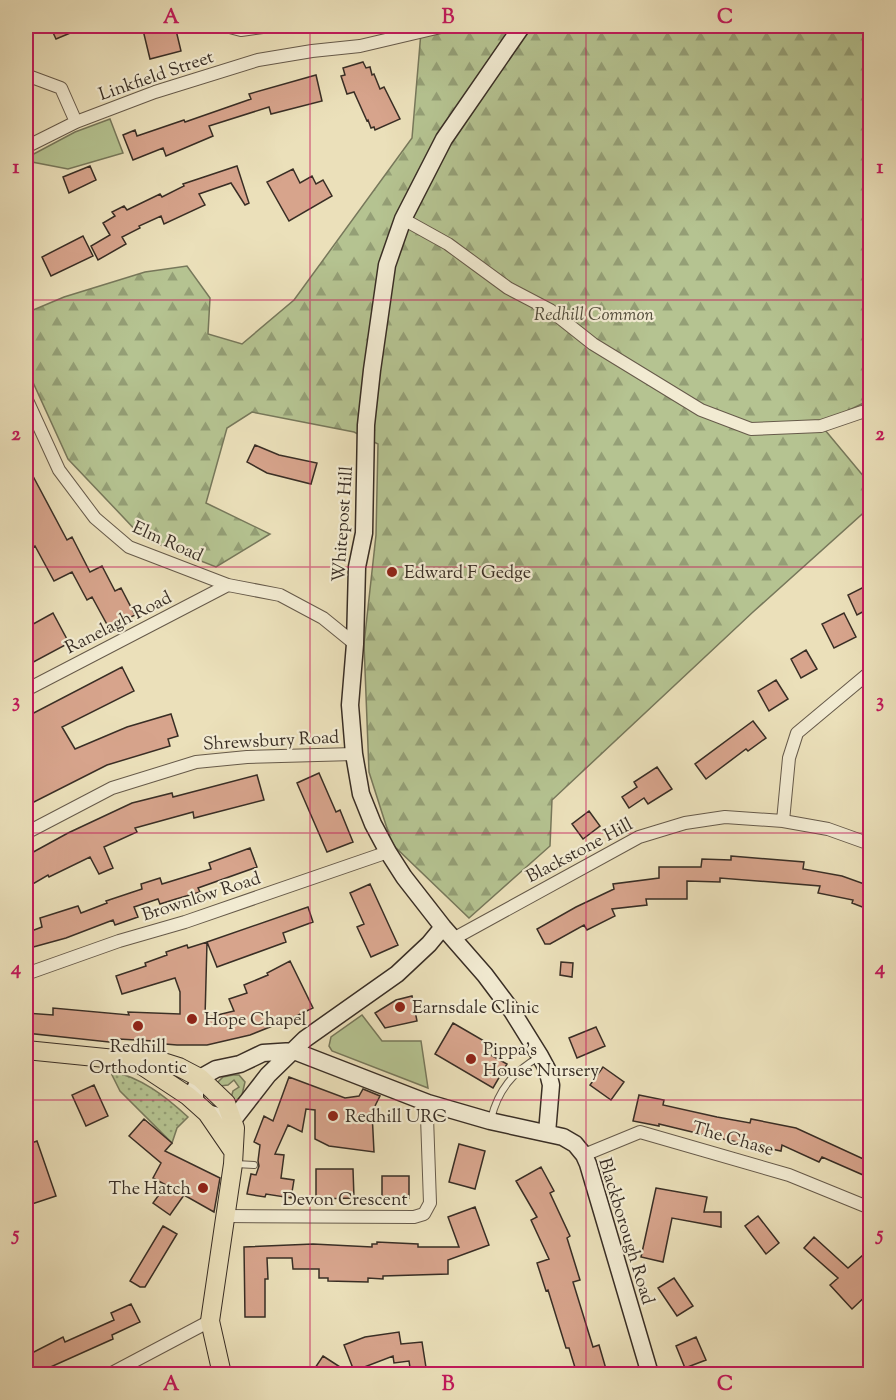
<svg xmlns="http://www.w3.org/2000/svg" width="896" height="1400" font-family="'Sorts Mill Goudy',serif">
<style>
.grass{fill:#b5c391;stroke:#77785b;stroke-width:1.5}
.forest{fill:url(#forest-firs);stroke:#77785b;stroke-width:1.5}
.park{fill:url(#park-dots);stroke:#77785b;stroke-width:1.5}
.building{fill:#d7a48c;stroke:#392e25;stroke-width:1.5}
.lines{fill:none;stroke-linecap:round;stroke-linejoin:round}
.lane-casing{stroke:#665a4a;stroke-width:8}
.street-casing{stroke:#665a4a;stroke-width:14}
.secondary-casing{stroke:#392e25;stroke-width:19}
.primary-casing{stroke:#392e25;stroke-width:20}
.lane{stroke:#f2ebd2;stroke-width:6}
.street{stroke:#f2ebd2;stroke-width:12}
.secondary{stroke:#f2ebd2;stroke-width:16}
.primary{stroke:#ebe0ba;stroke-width:18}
.grid{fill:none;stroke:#c2185b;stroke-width:1.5;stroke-opacity:0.55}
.poi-dot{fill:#8f2418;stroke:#f2ebd2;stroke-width:2}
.labels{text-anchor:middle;stroke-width:4.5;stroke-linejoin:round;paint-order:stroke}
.street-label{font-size:18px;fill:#392e25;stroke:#f2ebd2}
.park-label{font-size:18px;font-style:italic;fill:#524c3b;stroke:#f2ebd2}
.poi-label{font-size:18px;fill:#392e25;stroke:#f2ebd2;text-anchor:start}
.neatline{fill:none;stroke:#c2185b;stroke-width:2}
.grid-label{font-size:20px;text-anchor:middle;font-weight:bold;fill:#c2185b}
</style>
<defs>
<pattern id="forest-firs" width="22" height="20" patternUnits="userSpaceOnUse" patternTransform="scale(1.5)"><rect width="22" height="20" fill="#b5c391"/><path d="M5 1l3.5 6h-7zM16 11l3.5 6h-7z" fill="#949f76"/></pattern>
<pattern id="park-dots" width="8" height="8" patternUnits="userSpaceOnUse" patternTransform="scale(1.5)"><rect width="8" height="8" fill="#b5c391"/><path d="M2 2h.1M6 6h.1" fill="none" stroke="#949f76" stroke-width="1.8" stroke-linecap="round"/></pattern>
</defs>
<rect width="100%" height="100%" fill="#ebe0ba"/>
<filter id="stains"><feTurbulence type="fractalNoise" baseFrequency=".00333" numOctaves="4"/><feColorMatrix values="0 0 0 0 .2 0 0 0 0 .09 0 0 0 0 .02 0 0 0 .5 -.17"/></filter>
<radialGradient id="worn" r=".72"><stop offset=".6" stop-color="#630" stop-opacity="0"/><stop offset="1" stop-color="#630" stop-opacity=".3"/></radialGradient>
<path class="grass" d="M110 119 123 153 68 169 32 162 28 157 75 132Z
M362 1015 382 1041H421L428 1088 332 1051 329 1046 331 1037Z
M233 1075H239L245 1082 242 1095 235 1102 230 1101 233 1091 239 1087 234 1080 228 1085 220 1086 218 1082 223 1077Z"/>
<path class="forest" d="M459 26H870V400L820 424 870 484V507L753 612 552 800 550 846 469 918 392 844 369 772 364 644 376 535 378 444 354 432 252 412 227 428 206 503 270 534 216 567 143 538 68 459 26 367V313L64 297 145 272 187 266 210 298 208 334 242 344 294 300 412 138 421 32Z"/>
<path class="park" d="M110 1071C141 1077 165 1096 188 1117L177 1128 172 1143 120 1091Z"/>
<path class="building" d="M50 26H87L56 39Z
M142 26H175L181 51 150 59Z
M363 62 366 68 370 67 372 75 374 74 380 89 384 87 400 119 375 130 374 127 371 128 368 120 367 121 354 92 347 94 341 76 345 75 343 68Z
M316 75 322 101 271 114 269 107 209 126 213 136 166 156 163 148 133 160 123 135 135 130 137 136 184 120 185 122 251 99 249 94Z
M90 166 96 180 69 193 63 177Z
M237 166 249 203 245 205 231 183 199 194 205 205 164 224 161 216 139 226 140 228 122 237 126 244 98 260 91 246 110 235 103 223 115 216 112 212 124 206 127 210 160 194 162 197 184 186 183 184Z
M293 169 300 183 312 176 316 184 323 180 332 196 289 221 267 182Z
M83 236 93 256 51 276 42 257Z
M255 445 279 455 317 463 311 484 267 473 247 462Z
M26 463 67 540 72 537 90 572 102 566 115 591 121 588 135 615 109 628 92 597 87 600 72 572 54 581 35 546 26 551Z
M864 587 870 600V608L857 615 848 595Z
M53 613 69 643 26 666V628Z
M844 613 856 637 834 648 822 624Z
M806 650 817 669 801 678 791 659Z
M122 667 134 691 62 727 75 749 127 727 171 714 178 736 168 739 170 746 107 765 26 806V717Z
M776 680 788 699 769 711 758 691Z
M753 721 766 738 748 751 746 749 706 779 695 764Z
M657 767 672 789 648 804 644 798 629 808 622 797 637 787 634 782Z
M319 773 336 812 340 810 353 842 327 852 297 783Z
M257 775 264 800 194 818 193 812 135 828 137 832 104 847 113 868 99 874 90 857 49 877 48 875 26 888V856L68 833 132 803 172 793 173 797Z
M589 811 600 826 583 839 572 824Z
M250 848 257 867 198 888 200 892 176 899 160 904 158 899 134 907 138 917 115 925 113 920 66 938 26 949V933L42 927 40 918 78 906 81 913 107 903 106 901 142 889 141 884 160 878 162 884 211 869 209 863Z
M731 856 804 862 803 869 842 876 870 886V910L852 903 853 900 818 893 820 886 720 878V882L687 881V899H646L647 905 612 909 615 916 587 930 584 925 550 944H545L537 929 576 907 614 889 613 884 659 878V867H701L702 859 731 860Z
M370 884 398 945 371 957 357 927 364 924 350 893Z
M308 907 313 922 283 933 286 942 217 967 207 942Z
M207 942 205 1018 234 1011 229 999 247 993 244 985 268 975 267 973 290 961 313 1008 290 1019 250 1035 207 1045H177L153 1043V1041L119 1039 118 1043 26 1033V1013L53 1015V1008L129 1015 128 1012 180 1014V992L175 978 122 994 116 976 146 966 145 963 167 955 166 952 187 945 188 948Z
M561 962 573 963 572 977 560 975Z
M412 996 417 1021 385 1028 375 1013 396 1000Z
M453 1023 491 1045 487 1053 507 1064 493 1088 435 1054Z
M596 1027 605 1046 577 1058 569 1038Z
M603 1067 624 1082 611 1100 590 1085Z
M289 1077 345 1098 359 1096 363 1089 380 1096 372 1112 374 1152 329 1146 315 1139V1110L306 1109 302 1132 288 1125 275 1154 284 1155 281 1178 294 1180 291 1198 266 1194 265 1197 247 1194 251 1174 256 1175 259 1166 258 1161 260 1145 254 1142 264 1116 273 1121Z
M94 1085 108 1116 86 1126 72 1095Z
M639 1095 664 1100 663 1105 717 1117 750 1123 751 1119 796 1128 870 1162V1178L822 1157 819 1162 782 1145 781 1151 713 1137 659 1124V1126L633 1121Z
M144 1119 172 1143 165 1151 220 1178 214 1212 184 1195 170 1215 153 1203 166 1185 153 1178 161 1163 129 1136Z
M37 1141 56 1196 26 1206V1145Z
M459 1144 485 1151 475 1189 449 1182Z
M541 1167 554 1191 550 1193 570 1236 567 1238 580 1280 573 1282 593 1347 599 1345 606 1369 590 1374H577L569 1348H566L548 1290 546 1291 537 1263 549 1259 531 1220 537 1217 516 1181Z
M316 1169H353L354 1198 316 1199Z
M382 1176H409V1198H382Z
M656 1188 707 1197 704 1212H721V1227L672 1218 663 1262 641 1257Z
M475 1207 489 1245 448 1260V1274L383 1276V1279L368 1278V1282L328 1281V1278H319V1269H293L292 1258H267L268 1279H265V1317H245L244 1247 313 1244 372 1247V1244H377V1242L418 1244V1247H459L448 1217Z
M758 1216 779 1243 766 1254 745 1226Z
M163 1226 177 1234 145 1287H140L130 1281Z
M814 1237 848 1268 870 1249V1292L852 1309 830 1285 838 1278 804 1248Z
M674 1278 693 1306 677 1316 658 1288Z
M131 1304 140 1322 112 1335 113 1339 35 1374H26V1356L63 1337 65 1342 114 1320 111 1313Z
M399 1332 401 1344 422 1342 427 1374H411L409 1361 394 1363 393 1356 354 1371 344 1345 365 1337Z
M696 1337 706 1360 685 1368 676 1346Z
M323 1356 351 1374H311Z"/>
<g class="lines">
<g class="lane-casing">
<path id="lane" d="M491 1119C498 1090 513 1072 539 1057
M236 1164 254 1165"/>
</g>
<g class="street-casing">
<path id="street" d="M226 26 241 30 270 26
M26 75 61 88 76 122
M26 147 76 122 155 92 258 60 312 51 360 46 445 26
M403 219 448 244 508 288 550 310 593 344 701 410 751 429 821 426 862 412 870 415
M26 398 59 470 95 518 129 547 228 585 280 595 323 618 355 644
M26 690 228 585
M783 821 789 758 797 733 870 672
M26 833 112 788 196 762 247 757 354 754
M453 939 639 837 685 823 725 817 783 821 828 829 870 844
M26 974 119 941 185 922 388 852
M584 1155 640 1132 789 1175 870 1208
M225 1216 414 1217 424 1214 430 1203 427 1117 428 1103
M110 1374 210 1321"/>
</g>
<g class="secondary-casing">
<path id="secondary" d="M522 26 444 139 403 219 387 265 372 370 366 425 364 533 357 567 355 644 350 705 354 754 361 794 373 824 388 852 404 877 443 927 485 975 512 1011 540 1056 547 1069 551 1085 547 1133
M195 1102V1089L200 1078 216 1069 240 1064 263 1053 294 1051 428 1103 490 1121 563 1137 575 1144 584 1155 588 1164 650 1374
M207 1113 233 1120 268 1075 305 1039 397 974 429 944 443 927"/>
</g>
<g class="primary-casing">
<path id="primary" d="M26 1050 135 1061H160L179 1067 200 1078 226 1103 235 1128 233 1164 210 1321 222 1374
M135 1061 188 1096 207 1113 233 1151"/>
</g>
<use href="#lane" class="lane"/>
<use href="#street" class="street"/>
<use href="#secondary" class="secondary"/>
<use href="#primary" class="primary"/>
</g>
<path class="grid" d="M310 26V1374M586 26V1374M26 300H870M26 567H870M26 833H870M26 1100H870"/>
<g class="poi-dot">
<circle cx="392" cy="572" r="6"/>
<circle cx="400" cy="1007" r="6"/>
<circle cx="192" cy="1019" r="6"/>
<circle cx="138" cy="1026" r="6"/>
<circle cx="471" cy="1059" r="6"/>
<circle cx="333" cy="1116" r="6"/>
<circle cx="203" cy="1188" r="6"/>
</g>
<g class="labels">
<g class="street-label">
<text transform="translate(156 75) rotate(-19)" y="6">Linkfield Street</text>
<text transform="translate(342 524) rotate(-86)" y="6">Whitepost Hill</text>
<text transform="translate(168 541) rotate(24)" y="6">Elm Road</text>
<text transform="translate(118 622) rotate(-27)" y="6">Ranelagh Road</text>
<text transform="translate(271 740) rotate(-3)" y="6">Shrewsbury Road</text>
<text transform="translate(579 850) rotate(-28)" y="6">Blackstone Hill</text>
<text transform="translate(201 896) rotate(-18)" y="6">Brownlow Road</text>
<text transform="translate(733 1138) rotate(16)" y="6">The Chase</text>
<text x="345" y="1205">Devon Crescent</text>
<text transform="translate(627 1231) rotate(73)" y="6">Blackborough Road</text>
</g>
<g class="park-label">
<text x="594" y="320">Redhill Common</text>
</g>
<g class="poi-label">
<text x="404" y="578">Edward F Gedge</text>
<text x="412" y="1013">Earnsdale Clinic</text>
<text x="204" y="1025">Hope Chapel</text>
<text x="138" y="1052" text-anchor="middle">Redhill<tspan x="138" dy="21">Orthodontic</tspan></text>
<text x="483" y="1055">Pippa's<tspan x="483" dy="21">House Nursery</tspan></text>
<text x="345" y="1122">Redhill URC</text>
<text x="191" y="1194" text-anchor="end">The Hatch</text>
</g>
</g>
<rect width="896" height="1400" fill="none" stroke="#ebe0ba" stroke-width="66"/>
<rect x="33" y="33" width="830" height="1334" class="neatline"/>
<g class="grid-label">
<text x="171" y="23">A</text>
<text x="448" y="23">B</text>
<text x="725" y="23">C</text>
<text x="16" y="173">1</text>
<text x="880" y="173">1</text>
<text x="16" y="440">2</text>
<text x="880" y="440">2</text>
<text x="16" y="707">3</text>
<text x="880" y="707">3</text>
<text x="16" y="974">4</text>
<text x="880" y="974">4</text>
<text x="16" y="1240">5</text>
<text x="880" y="1240">5</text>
<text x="171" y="1390">A</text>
<text x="448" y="1390">B</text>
<text x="725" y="1390">C</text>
</g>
<rect width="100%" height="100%" filter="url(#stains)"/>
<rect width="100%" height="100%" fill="url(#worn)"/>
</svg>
